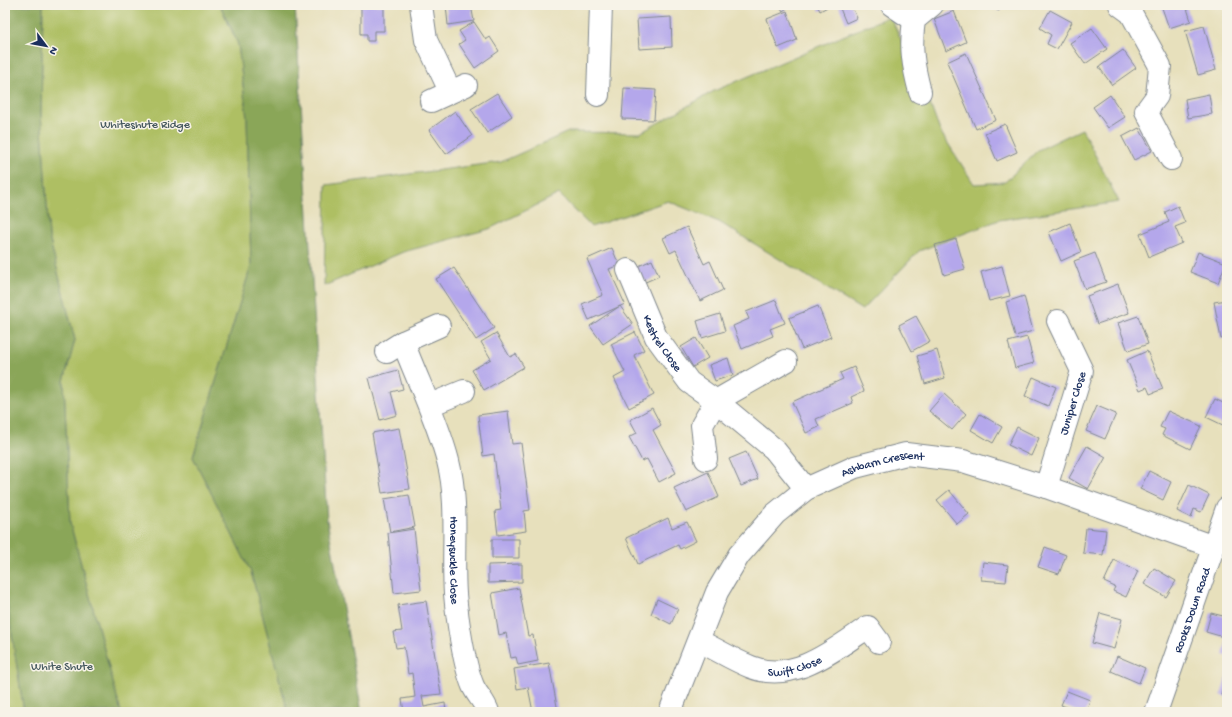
<svg xmlns="http://www.w3.org/2000/svg" width="1232" height="717" font-family="'Gochi Hand',sans-serif">
<style>
.green{fill:#aebf63;stroke:#647760}
.forest{fill:#8aa659;stroke:#526a5c}
.building{fill:#b4a7eb}
.lines{fill:none;stroke-linecap:round;stroke-linejoin:round}
.minor-casing{stroke:#81888d;stroke-width:24}
.minor{stroke:#fff;stroke-width:22}
.labels{text-anchor:middle;stroke-width:3;stroke-linejoin:round;paint-order:stroke}
.park-label{font-size:12px;fill:#475a60;stroke:#f7f3e8}
.street-label{font-size:12px;fill:#1b2f5e;stroke:#f7f3e8}
</style>
<rect width="100%" height="100%" fill="#f7f3e8"/>
<filter id="ink" filterUnits="userSpaceOnUse"><feTurbulence type="fractalNoise" baseFrequency=".025" numOctaves="2"/><feDisplacementMap in="SourceGraphic" scale="8" xChannelSelector="R" yChannelSelector="G"/><feConvolveMatrix kernelMatrix="1 2 1 2 8 2 1 2 1" color-interpolation-filters="sRGB"/></filter>
<filter id="wash" filterUnits="userSpaceOnUse"><feTurbulence type="fractalNoise" baseFrequency=".012" numOctaves="4" result="noise"/><feDisplacementMap in="SourceGraphic" scale="16" xChannelSelector="R" yChannelSelector="G"/><feGaussianBlur stdDeviation="0.9" result="paint"/><feColorMatrix in="noise" values="0 0 0 0 0 0 0 0 0 0 0 0 0 0 0 0 0 1.4 0 .05"/><feComposite in="paint" operator="in"/></filter>
<g filter="url(#wash)">
<rect width="100%" height="100%" fill="#e7e0bc"/>
<path class="green" d="M43 5H220L238 44 247 118 251 266 193 457 251 572 288 712H121L70 523 64 381 75 340 49 237 41 113Z
M890 16 924 88 940 131 974 184 1005 182 1038 150 1082 129 1119 202 999 220 919 251 862 310 719 222 668 201 591 227 559 194 489 229 403 252 324 286 326 185 501 162 568 132 640 133 714 91Z
M5 590 24 712H5Z"/>
<path class="forest" d="M5 5H43L41 113 49 237 75 340 64 381 70 523 121 712H24L5 590Z
M220 5H295L327 520 362 712H288L251 572 193 457 251 266 247 118 238 44Z"/>
<g id="blocks">
<path class="building" d="M361 5H384V31H374V41H367V34H361Z
M446 5H471L474 21 448 25Z
M779 5H791L783 11Z
M817 5H831L820 11Z
M843 5H851L857 18 846 23 839 6Z
M994 5H1007L998 11Z
M1161 5H1186L1191 21 1169 28Z
M1050 10 1072 22 1057 49 1047 44 1051 35 1040 28Z
M787 11 797 40 778 48 767 19Z
M954 11 966 42 946 51 934 19Z
M671 17 672 47 639 49 637 19Z
M474 22 486 40 490 37 499 51 475 68 459 44 465 40 459 31Z
M1204 26 1216 70 1198 75 1185 31Z
M1092 28 1107 49 1085 64 1070 43Z
M1123 50 1136 68 1112 85 1099 67Z
M966 53 996 120 976 129 947 62Z
M624 88 656 90 654 120 622 119Z
M497 93 512 116 487 133 471 109Z
M1209 94 1212 114 1188 118 1185 99Z
M1110 95 1125 117 1108 128 1093 107Z
M455 111 472 136 446 154 429 130Z
M1005 124 1017 152 997 161 985 133Z
M1139 128 1152 151 1134 160 1122 137Z
M1178 206 1185 223 1175 227 1182 243 1149 257 1140 234 1169 222 1165 212Z
M1070 223 1081 252 1061 261 1049 232Z
M687 227 704 264 710 261 723 290 700 301 676 250 670 253 663 238Z
M956 239 965 269 944 275 935 245Z
M612 248 619 265 609 269 625 304 589 320 582 304 603 295 587 259Z
M1198 252 1226 263 1218 283 1190 272Z
M1095 253 1106 282 1085 289 1074 261Z
M652 260 659 276 641 284 634 268Z
M1002 266 1010 296 989 301 981 272Z
M454 268 494 328 476 340 436 279Z
M1118 284 1129 313 1097 324 1087 296Z
M1024 296 1033 331 1015 336 1006 302Z
M776 300 785 323 770 329 773 336 742 349 733 326 749 319 746 312Z
M1227 300V337L1221 339 1214 302Z
M620 306 633 324 603 344 590 326Z
M818 306 831 337 802 349 789 318Z
M720 314 725 331 702 338 697 321Z
M916 316 930 341 912 351 899 325Z
M1138 316 1148 344 1128 351 1118 323Z
M635 332 644 350 634 355 654 395 629 408 614 378 625 372 611 344Z
M496 333 510 357 516 354 524 367 484 390 472 370 491 359 481 342Z
M1027 337 1034 363 1015 368 1008 342Z
M696 338 708 358 693 367 681 347Z
M937 350 945 378 925 384 917 356Z
M1147 351 1163 389 1150 394 1147 387 1140 390 1127 360Z
M728 358 733 375 715 381 709 365Z
M854 367 864 391 851 397 853 403 816 419 819 427 806 433 792 402 843 379 840 373Z
M398 370 403 389 391 392 397 415 380 420 369 378Z
M1033 377 1056 387 1048 406 1025 396Z
M944 394 966 414 952 430 929 411Z
M1215 399 1227 405V427L1206 417Z
M1097 406 1116 414 1105 439 1086 431Z
M652 408 661 425 653 430 676 473 659 482 647 459 642 461 629 437 637 433 630 420Z
M508 411 512 444 521 443 530 510 524 511 526 531 498 535 495 511 501 510 494 454 483 456 478 415Z
M1168 411 1201 426 1190 449 1162 435 1165 429 1160 427Z
M980 414 1002 427 993 443 971 430Z
M1017 427 1039 438 1031 456 1008 445Z
M399 428 410 489 382 493 372 433Z
M1087 446 1106 457 1088 489 1069 478Z
M746 452 758 479 741 486 729 459Z
M1149 471 1171 482 1163 500 1140 489Z
M708 472 719 497 686 512 674 488Z
M1189 485 1209 495 1201 512 1194 509 1191 518 1177 511Z
M949 490 969 514 957 524 937 500Z
M409 495 415 527 390 532 384 499Z
M668 518 672 528 687 522 696 541 680 549 678 545 638 564 626 538Z
M1086 528 1106 530 1103 555 1083 553Z
M414 529 421 590 394 593 388 533Z
M492 539H519V558H492Z
M1045 547 1066 555 1059 574 1038 567Z
M1114 560 1138 571 1126 597 1113 591 1115 587 1104 582Z
M983 562 1008 565 1006 582 981 580Z
M522 564V582L488 583V565Z
M1154 568 1176 581 1166 597 1144 584Z
M519 588 528 636 533 635 538 661 518 665 516 657 511 658 506 633 499 635 492 593Z
M657 599 678 609 671 624 651 614Z
M426 601 441 694 422 696 424 707 445 703 446 712H404L402 699 415 697 412 673 408 674 404 647 396 648 393 632 402 631 398 605Z
M1226 603H1227V614L1224 613Z
M1100 613 1122 619 1114 649 1092 643Z
M1211 613 1227 617V638L1206 632Z
M1227 640V656L1223 655Z
M1117 656 1145 668 1139 683 1111 671Z
M549 663 558 712H533L528 687 517 689 514 669Z
M1227 674V697L1221 695Z
M1067 691 1090 700 1086 712H1079L1061 705Z"/>
</g>
</g>
<g filter="url(#ink)">
<use href="#blocks" fill-opacity="0" stroke="#81888d" stroke-width="1"/>
<g class="lines">
<g class="minor-casing">
<g id="minor">
<path d="M421 5 426 40 450 91"/>
<path d="M892 5 914 20"/>
<path d="M1120 5 1131 13 1160 66 1157 96 1146 111 1171 159"/>
<path d="M920 92C913 65 910 48 914 20L932 5"/>
<path d="M598 95 601 5"/>
<path d="M431 101 466 85"/>
<path id="s1" d="M628 270 656 337 689 382 716 401 774 449 806 489"/>
<path id="s2" d="M403 342C418 382 437 419 448 461 459 504 452 550 455 594 457 617 464 665 473 686 477 695 485 702 488 712"/>
<path d="M387 352 403 342 439 326"/>
<path d="M430 405 464 391"/>
<path d="M706 459 702 425 716 401 786 361"/>
<path id="s3" d="M1046 487 1082 371 1058 321"/>
<path id="s4" d="M699 641C716 649 733 660 751 667 794 684 835 649 868 627L879 642"/>
<path id="s5" d="M670 712 717 592 739 555 775 514 806 489 855 467 906 454 963 461 1046 487 1214 547"/>
<path id="s6" d="M1156 712 1227 508"/>
</g>
</g>
<use href="#minor" class="minor"/>
</g>
</g>
<g class="labels">
<g class="park-label">
<text x="145" y="128">Whiteshute Ridge</text>
<text x="62" y="670">White Shute</text>
</g>
<g class="street-label">
<text dy="4" stroke="none"><textPath href="#s1" startOffset="81">Kestrel Close</textPath></text>
<text dy="4" stroke="none"><textPath href="#s3" startOffset="88">Juniper Close</textPath></text>
<text dy="4" stroke="none"><textPath href="#s5" startOffset="348">Ashbarn Crescent</textPath></text>
<text dy="4" stroke="none"><textPath href="#s2" startOffset="227">Honeysuckle Close</textPath></text>
<text dy="4" stroke="none"><textPath href="#s6" startOffset="108">Rooks Down Road</textPath></text>
<text dy="4" stroke="none"><textPath href="#s4" startOffset="103">Swift Close</textPath></text>
</g>
</g>
<rect width="1232" height="717" fill="none" stroke="#f7f3e8" stroke-width="20"/>
<g transform="translate(46 46) rotate(122)" stroke="#f7f3e8" stroke-width="3" paint-order="stroke">
<path d="M0-3L7 15L0 10L-7 15Z" fill="#1b2f5e"/>
<text y="-6" font-size="11" font-weight="bold" text-anchor="middle" fill="#1b2f5e">N</text>
</g>
</svg>
